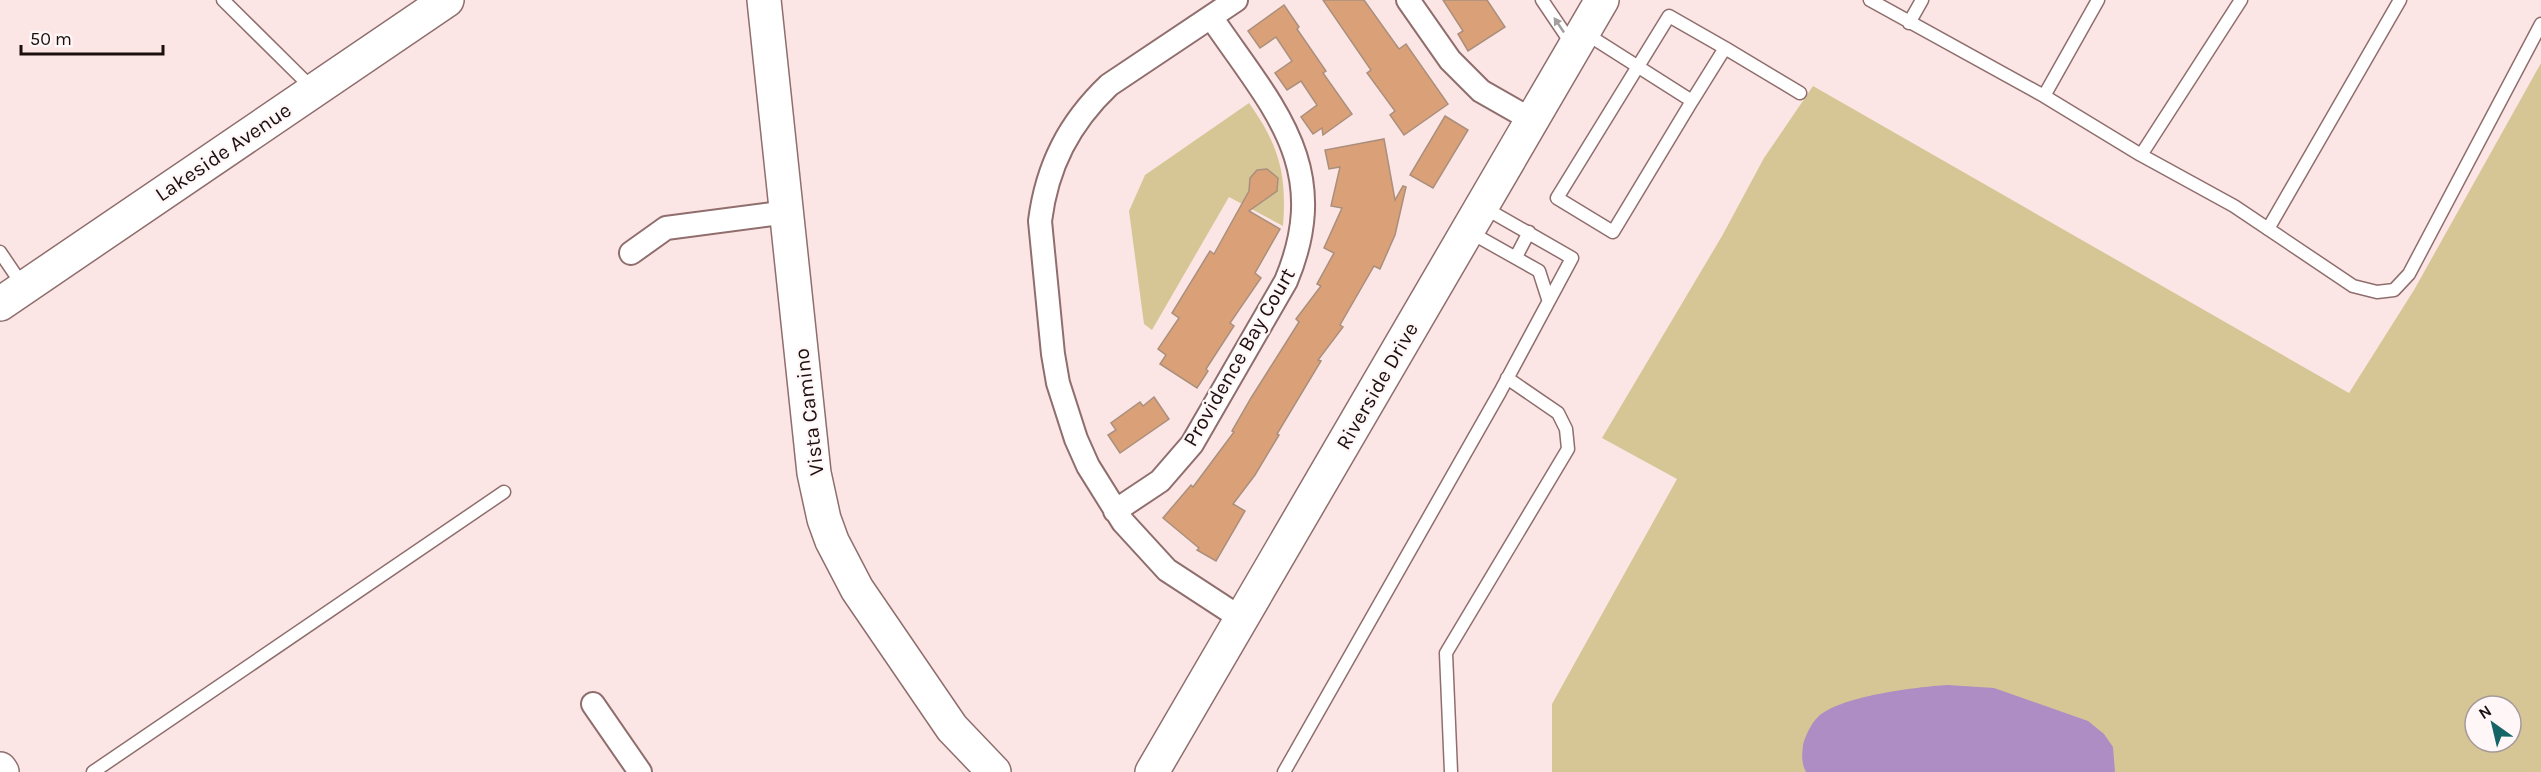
<svg xmlns="http://www.w3.org/2000/svg" width="2541" height="772" font-family="Karla,sans-serif">
<style>
.green{fill:#d6c696;fill-rule:evenodd}
.water{fill:#ae8cc4}
.building{fill:#daa077;stroke:#aa8f7d;stroke-width:1.5}
.lines{fill:none;stroke-linecap:round;stroke-linejoin:round}
.lane-casing{stroke:#8f6e6d;stroke-width:15}
.street-casing{stroke:#8f6e6d;stroke-width:26}
.secondary-casing{stroke:#8f6e6d;stroke-width:36}
.lane{stroke:#fff;stroke-width:12}
.street{stroke:#fff;stroke-width:22}
.secondary{stroke:#fff;stroke-width:33}
.oneway{fill:#a49f9f}
.labels{text-anchor:middle;stroke-width:4.5;stroke-linejoin:round;paint-order:stroke}
.street-label{font-size:21px;fill:#1c0f0f;stroke:#fff7f7}
</style>
<rect width="100%" height="100%" fill="#fce6e5"/>
<path class="green" d="M2541 63V772H1552V704L1677 479 1602 438 1722 236 1764 158 1813 86 2349 393 2414 290ZM2475 706H2511V742H2475Z
M1249 103C1279 145 1287 174 1283 226L1229 197 1152 330 1144 324 1129 211 1145 175Z"/>
<path class="water" d="M1947 685 1994 688 2088 721 2104 734 2113 747 2115 772H1806C1801 762 1802 756 1803 745 1805 737 1811 723 1818 717 1839 696 1917 687 1947 685Z"/>
<path class="building" d="M1323 0H1364L1399 49 1406 44 1448 104 1404 135 1390 115 1395 111 1367 73 1371 70Z
M1443 0H1487L1505 27 1468 51 1458 34 1463 31Z
M1284 5 1299 27 1297 29 1326 71 1323 73 1352 114 1323 135 1322 128 1313 134 1301 117 1317 105 1301 81 1287 90 1275 73 1292 61 1276 37 1260 48 1248 31Z
M1445 116 1468 130 1433 188 1410 175Z
M1384 139 1395 200 1403 186 1406 187 1395 235 1380 269 1374 266 1340 325 1343 327 1318 360 1321 361 1277 434 1279 435 1255 475 1233 504 1245 511 1216 561 1197 550 1199 548 1163 518 1191 485 1193 487 1234 432 1232 431 1251 398 1299 322 1296 319 1321 286 1317 284 1334 253 1324 248 1342 208 1331 206 1340 167 1329 169 1325 150Z
M1267 169 1278 178 1277 191 1249 211 1280 229 1255 273 1261 278 1230 323 1234 326 1206 369 1208 371 1197 388 1160 364 1166 355 1158 349 1179 318 1172 313 1210 251 1214 254 1249 191 1250 178 1257 170Z
M1154 397 1169 419 1120 453 1108 435 1116 430 1111 423 1140 402 1143 406Z"/>
<g class="lines">
<g class="lane-casing">
<path id="lane" d="M223 0 313 89
M1542 0 1573 46
M1870 0 2044 96 2141 155 2234 206 2353 286 2377 292 2394 290 2409 274 2541 24
M1909 23 1922 0
M1585 33 1692 101 1725 48 1800 93
M2044 96 2098 0
M1692 101 1613 232 1557 198 1669 16 1725 48
M2141 155 2241 0
M2268 229 2400 0
M1468 231 1539 271 1548 299
M0 252 23 286
M1516 257 1529 232
M93 772 504 492
M1284 772 1500 392 1572 258 1483 207
M1451 772 1446 653 1568 449 1566 429 1558 413 1507 378"/>
</g>
<g class="street-casing">
<path id="street" d="M1236 0 1109 85C1069 123 1047 166 1040 221L1053 354 1058 383 1076 439 1088 466 1123 522 1167 570 1242 619
M1408 0 1450 60 1481 91 1532 120
M631 253 666 228 788 212
M1115 511 1160 481 1192 444 1286 281C1334 166 1272 107 1211 17
M593 704 640 772"/>
</g>
<g class="secondary-casing">
<path id="secondary" d="M764 0 814 473 824 519 832 541 857 589 952 728 994 772
M0 304 447 0
M0 769 2 772
M1152 772 1602 0"/>
</g>
<use href="#lane" class="lane"/>
<use href="#street" class="street"/>
<use href="#secondary" class="secondary"/>
</g>
<defs><path id="oneway-solid" d="M-6-.8H1V-3.2L6.5 0L1 3.2V.8H-6Z" transform="scale(1.5)"/></defs>
<use class="oneway" href="#oneway-solid" transform="translate(1559 25) rotate(-124)"/>
<g class="labels">
<g class="street-label">
<text transform="translate(223 152) rotate(-34)" y="7">Lakeside Avenue</text>
<text transform="translate(1239 357) rotate(-60)" y="7">Providence Bay Court</text>
<text transform="translate(1377 386) rotate(-60)" y="7">Riverside Drive</text>
<text transform="translate(809 412) rotate(-97)" y="7">Vista Camino</text>
</g>
</g>
<g transform="translate(2493 724) rotate(326)"><circle r="28" fill="#fff7f7" stroke="#a49a9a" stroke-width="1.5"/>
<path d="M0-4.5L10 22L0 15L-10 22Z" fill="#156566"/>
<text y="-9" font-size="16" font-weight="bold" text-anchor="middle" fill="#1c0f0f">N</text>
</g>
<path d="M21 45v9h142v-9" fill="none" stroke="#1c0f0f" stroke-width="3"/>
<text x="30" y="45" font-size="18" fill="#1c0f0f" stroke="#fff7f7" stroke-width="4.5" paint-order="stroke">50 m</text>
</svg>
